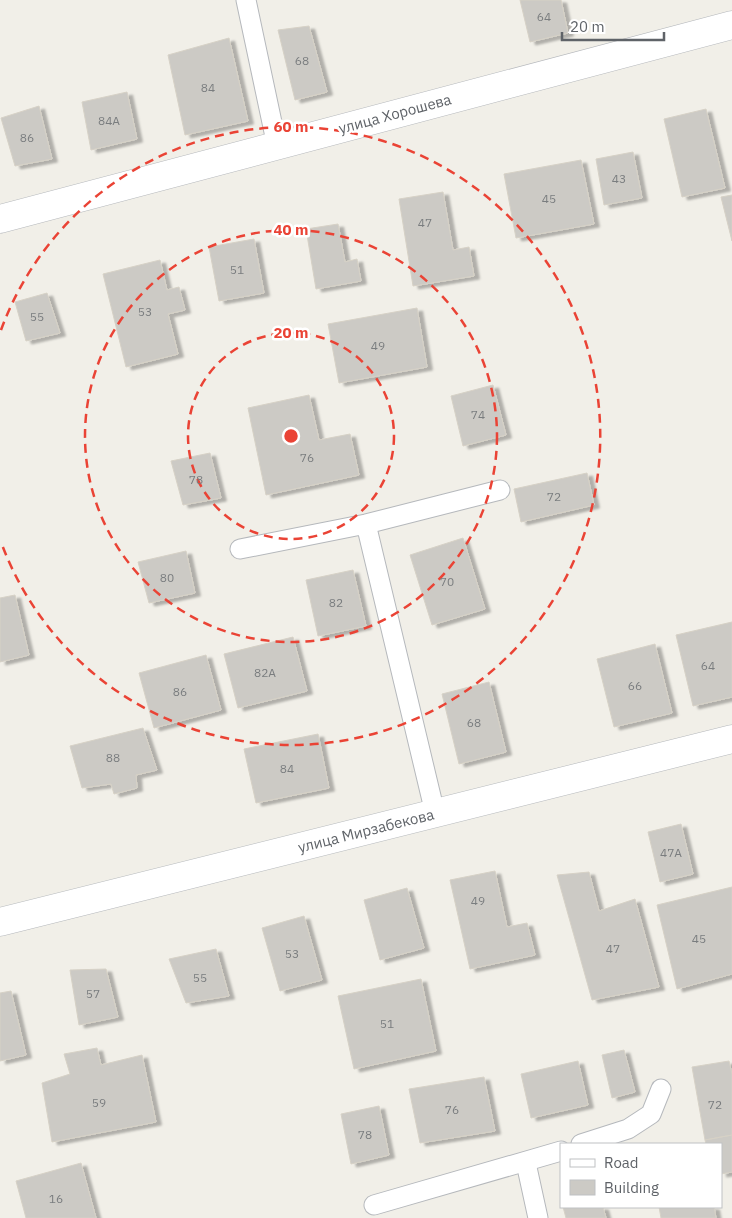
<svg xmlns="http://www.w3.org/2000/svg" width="732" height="1218" font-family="'IBM Plex Sans',sans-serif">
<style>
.building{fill:#cccac5;stroke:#d6d1c6;filter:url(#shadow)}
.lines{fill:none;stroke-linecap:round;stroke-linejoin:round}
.lane-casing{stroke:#b5b8bc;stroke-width:21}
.street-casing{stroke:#b5b8bc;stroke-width:29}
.lane{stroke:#fff;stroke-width:19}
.street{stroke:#fff;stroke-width:28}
.ring{fill:none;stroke:#ea4335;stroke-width:2.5;stroke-dasharray:9 6}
.labels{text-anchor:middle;stroke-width:5;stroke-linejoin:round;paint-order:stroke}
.number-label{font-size:12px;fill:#7a7d7f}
.street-label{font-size:15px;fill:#5f6368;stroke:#fff}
.centre{fill:#ea4335;stroke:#fff;stroke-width:2.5}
.ring-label{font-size:15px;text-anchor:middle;font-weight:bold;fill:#ea4335;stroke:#fff;stroke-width:5;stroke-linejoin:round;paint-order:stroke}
</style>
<defs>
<filter id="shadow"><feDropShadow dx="5.5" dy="3" stdDeviation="1" flood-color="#0004"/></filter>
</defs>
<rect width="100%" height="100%" fill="#f1efe8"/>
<path class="building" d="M520 0H561L568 33 530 42Z
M309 26 327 92 295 100 278 30Z
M229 38 248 121 185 135 168 55Z
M127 92 137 139 91 150 82 102Z
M39 106 52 159 15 166 1 118Z
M706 109 725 188 682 197 664 119Z
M633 152 642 198 604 205 596 159Z
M581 160 594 224 516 238 504 174Z
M443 192 453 250 469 247 474 276 413 286 399 199Z
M732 195V241L721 197Z
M338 224 345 262 357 259 361 281 316 289 306 229Z
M254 239 264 293 219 301 209 247Z
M160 260 167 290 179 287 185 310 168 314 178 354 126 367 103 274Z
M47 293 60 333 26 341 15 302Z
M417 308 427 367 339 383 328 324Z
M493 385 506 435 463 446 451 396Z
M309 395 319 440 350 434 359 475 266 495 248 408Z
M210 453 221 498 183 505 171 461Z
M587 473 594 505 521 522 514 489Z
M463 538 485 609 432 625 410 555Z
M186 551 195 593 149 603 138 562Z
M353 570 366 626 318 636 306 580Z
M15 595 29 655 0 662V598Z
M732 622V697L693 706 676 635Z
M293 637 307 691 238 708 224 654Z
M655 644 672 713 614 727 597 659Z
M206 655 221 710 154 728 139 673Z
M489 682 506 752 459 764 442 694Z
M143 728 157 770 136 775 137 788 114 794 111 784 82 788 70 746Z
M318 734 329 788 256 803 244 749Z
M681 824 693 874 660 882 648 832Z
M495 871 507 927 527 923 535 955 470 969 450 880Z
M589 872 599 911 635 899 659 987 592 1000 557 875Z
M732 887V974L677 989 657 905Z
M407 888 424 948 380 960 364 900Z
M304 916 322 980 280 991 262 928Z
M216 949 229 996 186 1003 169 959Z
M106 969 118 1017 79 1025 70 970Z
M421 979 436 1051 354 1069 338 996Z
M11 991 26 1055 0 1061V993Z
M97 1048 101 1065 142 1055 156 1122 52 1142 42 1083 70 1074 64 1054Z
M624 1050 635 1092 612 1098 602 1055Z
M578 1061 588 1105 531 1118 521 1074Z
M729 1061 732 1074V1135L705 1140 692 1067Z
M484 1077 495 1131 420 1143 409 1089Z
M379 1106 389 1155 351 1164 341 1114Z
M732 1135V1172L721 1174V1144H706L705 1140Z
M81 1163 96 1218H26L16 1181Z
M563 1207H603L606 1218H566Z
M659 1207H714L716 1218H661Z"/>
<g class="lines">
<g class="lane-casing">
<path id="lane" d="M246 0 277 146
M366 524 435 813
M240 549 366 524 500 490
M581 1144 628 1129 651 1114 661 1089
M526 1163 538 1218
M374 1205 561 1151"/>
</g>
<g class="street-casing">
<path id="street" d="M0 219 732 25
M0 922 732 739"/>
</g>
<use href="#lane" class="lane"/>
<use href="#street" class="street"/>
</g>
<g class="ring">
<circle cx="291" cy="436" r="103"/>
<circle cx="291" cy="436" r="206"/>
<path d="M1 330A309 309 0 1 1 1 542"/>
</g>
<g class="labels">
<g class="number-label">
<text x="544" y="21">64</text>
<text x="302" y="65">68</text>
<text x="208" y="92">84</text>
<text x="109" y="125">84А</text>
<text x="27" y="142">86</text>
<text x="619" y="183">43</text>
<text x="549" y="203">45</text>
<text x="425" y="227">47</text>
<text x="237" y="274">51</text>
<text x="145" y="316">53</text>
<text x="37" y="321">55</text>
<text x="378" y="350">49</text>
<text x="478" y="419">74</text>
<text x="307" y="462">76</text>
<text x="196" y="484">78</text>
<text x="554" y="501">72</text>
<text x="167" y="582">80</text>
<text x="447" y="586">70</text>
<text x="336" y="607">82</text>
<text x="708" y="670">64</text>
<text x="265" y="677">82А</text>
<text x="635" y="690">66</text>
<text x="180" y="696">86</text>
<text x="474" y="727">68</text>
<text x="113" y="762">88</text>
<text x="287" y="773">84</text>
<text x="671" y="857">47А</text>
<text x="478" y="905">49</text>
<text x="699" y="943">45</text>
<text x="613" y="953">47</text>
<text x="292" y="958">53</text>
<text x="200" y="982">55</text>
<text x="93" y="998">57</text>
<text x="387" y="1028">51</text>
<text x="99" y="1107">59</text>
<text x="715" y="1109">72</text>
<text x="452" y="1114">76</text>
<text x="365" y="1139">78</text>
<text x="56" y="1203">16</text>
</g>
<g class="street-label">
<text transform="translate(395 114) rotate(-15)" y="5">улица Хорошева</text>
<text transform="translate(366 831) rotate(-14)" y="5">улица Мирзабекова</text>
</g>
</g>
<circle cx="291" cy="436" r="8" class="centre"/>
<g class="ring-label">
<text x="291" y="132">60 m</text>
<text x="291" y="235">40 m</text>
<text x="291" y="338">20 m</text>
</g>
<rect x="560" y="1143" width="162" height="65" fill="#ffffff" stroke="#bfc1c3"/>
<rect x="570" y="1159" width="25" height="8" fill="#ffffff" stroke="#bfc1c3"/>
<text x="604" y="1168" font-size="15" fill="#5f6368">Road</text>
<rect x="570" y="1180" width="25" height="15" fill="#cccac5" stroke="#bfc1c3"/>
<text x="604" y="1193" font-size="15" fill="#5f6368">Building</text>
<path d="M562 32v8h102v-8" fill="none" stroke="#5f6368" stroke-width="2.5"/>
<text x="570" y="32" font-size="15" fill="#5f6368" stroke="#ffffff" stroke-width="4" paint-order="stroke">20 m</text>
</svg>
